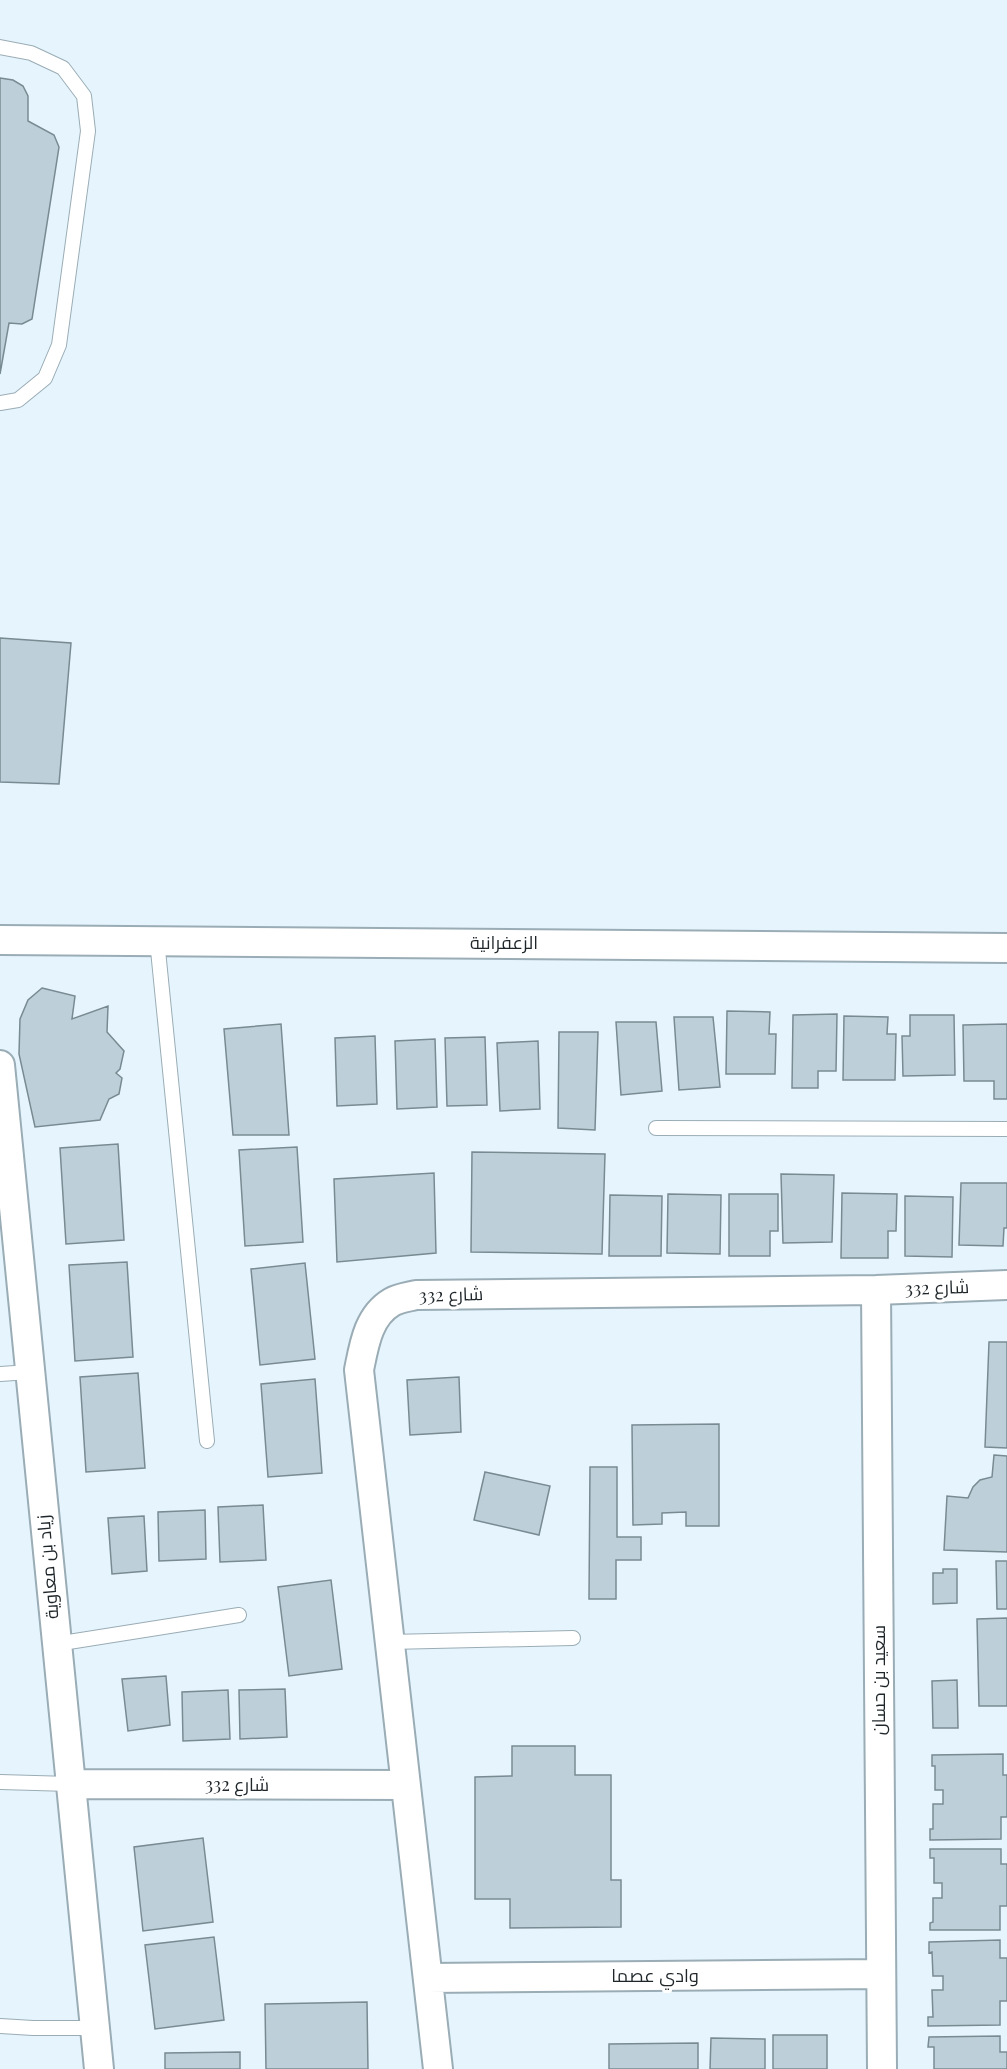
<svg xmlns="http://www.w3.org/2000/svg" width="1007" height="2069" font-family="'Playfair Display',Cairo,serif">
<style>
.building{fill:#bdd0d9;stroke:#798a93;stroke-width:1.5}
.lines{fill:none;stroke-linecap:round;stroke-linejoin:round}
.service-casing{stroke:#9aacb5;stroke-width:16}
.minor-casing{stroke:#9aacb5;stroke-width:32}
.service{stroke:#fff;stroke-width:14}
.minor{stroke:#fff;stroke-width:28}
.labels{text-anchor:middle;stroke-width:6;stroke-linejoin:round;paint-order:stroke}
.street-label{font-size:18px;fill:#1f262a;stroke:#fff}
</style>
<rect width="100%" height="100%" fill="#e6f5fd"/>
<path class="building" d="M0 78 13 80 23 86 28 96V121L54 135 59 147 32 319 22 324 9 323 0 374Z
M0 638 71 643 59 784 0 782Z
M42 988 75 996 72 1019 108 1006 107 1032 124 1051 120 1069 116 1073 122 1078 119 1094 109 1099 100 1120 35 1127 19 1054 20 1019 28 1000Z
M727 1011 770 1012 769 1034H776L775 1074H726Z
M837 1014 836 1071H818V1088H792L793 1015Z
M910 1015H954L955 1075 903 1076 902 1036H910Z
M844 1016 888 1017 887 1034H896L895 1080H843Z
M674 1017H713L720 1087 679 1090Z
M616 1022H656L662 1091 621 1095Z
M281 1024 289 1135H233L224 1029Z
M1007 1024V1099H994V1081H964L963 1025Z
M559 1032H598L595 1130 558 1128Z
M375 1036 377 1104 337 1106 335 1038Z
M485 1037 487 1105 447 1106 445 1038Z
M435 1039 437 1107 397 1109 395 1041Z
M538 1041 540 1109 500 1111 497 1043Z
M118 1144 124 1240 66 1244 60 1148Z
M297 1147 303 1242 245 1246 239 1150Z
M472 1152 605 1154 602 1254 471 1252Z
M434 1173 436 1253 337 1262 334 1179Z
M781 1174 834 1175 832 1242 783 1243Z
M961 1183H1007V1228H1004L1003 1246 959 1245Z
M842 1193 897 1194 896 1231H888V1258H841Z
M668 1194 721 1195 720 1254 667 1253Z
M729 1194H778V1231H770V1256H729Z
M610 1195 662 1196 661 1256H609Z
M905 1196 953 1197 952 1257 905 1256Z
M127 1262 133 1357 75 1361 69 1265Z
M305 1263 315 1359 260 1365 251 1269Z
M989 1342H1007V1448L985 1447Z
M138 1373 145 1468 86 1472 80 1377Z
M459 1377 461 1432 410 1435 407 1380Z
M315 1379 322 1473 268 1477 261 1384Z
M719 1424V1526H686V1512L662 1513V1524L633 1525 632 1425Z
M994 1455 1007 1456V1552L944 1550 947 1496 968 1498 973 1487 980 1480 992 1477Z
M590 1467H617V1537H641V1560H616V1599H589Z
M485 1472 550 1486 539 1535 474 1520Z
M263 1505 266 1560 220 1562 218 1507Z
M205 1510 206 1559 159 1561 158 1512Z
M144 1516 147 1571 112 1574 108 1518Z
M996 1561H1007V1609H997Z
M943 1569H957V1603L933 1604V1573H943Z
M331 1580 342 1669 289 1676 278 1587Z
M1007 1618V1706H979L977 1619Z
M166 1676 170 1725 128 1731 122 1679Z
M957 1680 958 1728H933L932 1681Z
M285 1689 287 1737 240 1739 239 1690Z
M228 1690 230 1739 183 1741 182 1692Z
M512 1746H575V1775H611V1880H621V1927L510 1928V1899H475V1777L512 1776Z
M1003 1754V1775H1007V1817H1001V1839L930 1840V1829H933V1804H943V1790H935V1766H932V1755Z
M203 1838 213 1922 143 1931 134 1847Z
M930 1849H1001V1864H1007V1906H1000V1930H930V1923L933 1922V1898H942V1883H934V1858H930Z
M214 1937 224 2020 155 2029 145 1945Z
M1000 1940V1958H1007V2001H1000V2025L928 2026V2017H933L932 1990H943V1976H933L932 1952 929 1953V1942Z
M367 2002 368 2069H266L265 2004Z
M773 2035H827V2069H773Z
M1000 2036V2052H1007V2069H934V2047H928L929 2037Z
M711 2038 765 2039V2069H710Z
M698 2043V2069H609V2044Z
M240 2052V2069H165V2053Z"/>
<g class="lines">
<g class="service-casing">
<path id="service" d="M0 47 31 53 63 68 84 96 88 131 59 345 45 378 18 400 0 403
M157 940 207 1441
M656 1128 1007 1129
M0 1374 30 1372
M389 1642 573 1638
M56 1644 239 1615
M0 1782 70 1784
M0 2026 33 2028H94"/>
</g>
<g class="minor-casing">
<path id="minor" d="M0 940 1007 948
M0 1065 99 2069
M876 1290 882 2069
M70 1784 405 1785
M428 1978 881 1974
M438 2069 359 1370C364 1345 368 1316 392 1302 399 1298 408 1297 416 1295L876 1290 1007 1285"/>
</g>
<use href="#service" class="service"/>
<use href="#minor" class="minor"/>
</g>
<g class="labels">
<g class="street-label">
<text x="504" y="949">الزعفرانية</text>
<text transform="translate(937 1288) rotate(-2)" y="6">شارع 332</text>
<text transform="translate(451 1295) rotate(-2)" y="6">شارع 332</text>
<text transform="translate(48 1567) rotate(-95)" y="6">زياد بن معاوية</text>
<text transform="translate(879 1680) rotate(-90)" y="6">سعيد بن حسان</text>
<text x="237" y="1791">شارع 332</text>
<text x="655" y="1982">وادي عصما</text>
</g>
</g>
</svg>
